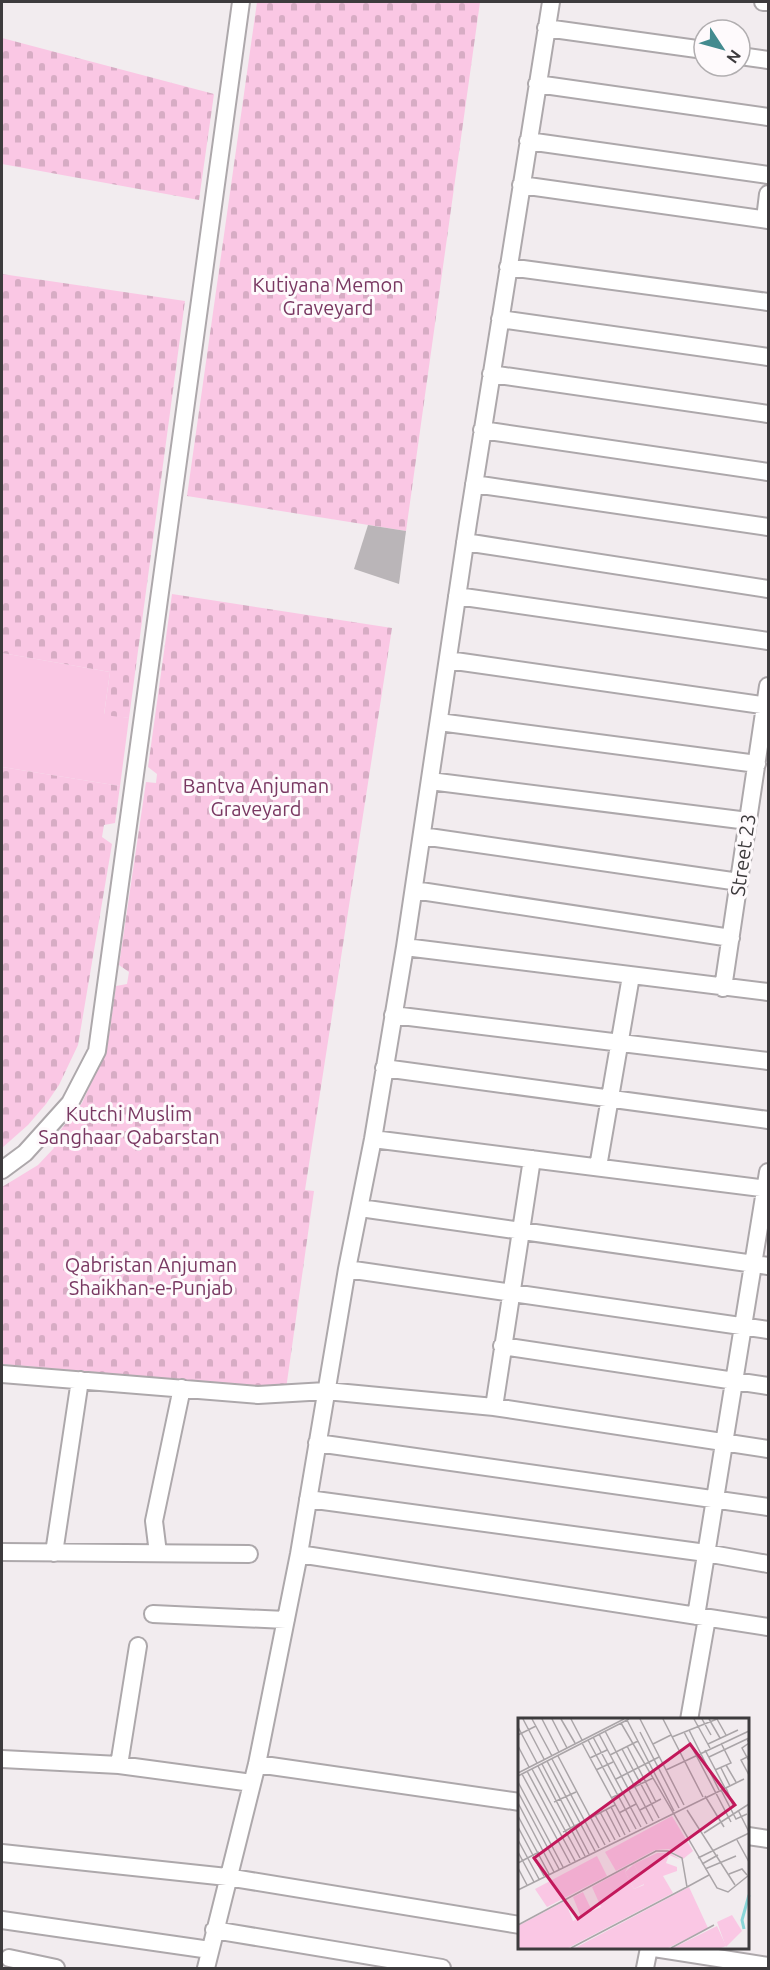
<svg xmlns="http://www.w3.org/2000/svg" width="770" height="1970" font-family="Ubuntu,sans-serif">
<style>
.grass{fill:#fac7e4}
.cemetery{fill:url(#cemetery-stones)}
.building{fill:#bab5b8}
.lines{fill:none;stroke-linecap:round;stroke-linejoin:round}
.minor-casing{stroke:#ada8ab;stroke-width:20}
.minor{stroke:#fff;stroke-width:16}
.labels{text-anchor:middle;stroke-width:6;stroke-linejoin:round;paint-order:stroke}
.park-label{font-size:20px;fill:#793862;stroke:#fefafc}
.street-label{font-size:20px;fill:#3d3b3d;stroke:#fefafc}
.inset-river{fill:none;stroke:#8ad6d9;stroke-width:3}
.inset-road{fill:none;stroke:#aaa5a8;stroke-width:1.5}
.view{fill:#c2185b;fill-opacity:0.15;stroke:#c2185b;stroke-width:3}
.inset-edge{fill:none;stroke:#3d3b3d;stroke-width:3}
</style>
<defs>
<pattern id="cemetery-stones" width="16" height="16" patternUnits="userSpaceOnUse" patternTransform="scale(1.5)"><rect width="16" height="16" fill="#fac7e4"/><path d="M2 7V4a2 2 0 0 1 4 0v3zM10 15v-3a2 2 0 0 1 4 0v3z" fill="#d7acc4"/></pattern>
</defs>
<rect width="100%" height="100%" fill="#f2ecef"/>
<path class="grass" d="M2 653 110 672 104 714 129 718 120 786 2 767Z"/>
<path class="cemetery" d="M257 2H480L406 531 187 496Z
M2 38 214 94 199 200 2 164Z
M2 274 185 301 129 718 104 715 110 672 2 653Z
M172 594 392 628 305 1190 314 1191 286 1389 2 1364V1187L38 1165 54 1148 51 1142 82 1103 107 1048 116 986 127 984 129 972 119 965 146 782 156 783 157 774 148 767Z
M2 767 120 786 115 823 104 825 102 837 112 844 78 1045 59 1085 46 1104 28 1125 2 1148Z"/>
<path class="building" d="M368 525 406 531 399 584 354 569Z"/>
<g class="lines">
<g class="minor-casing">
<path id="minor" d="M763 2H768
M546 28 704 50
M740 56 768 60
M537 84 768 117
M528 141 768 175
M521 185 768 220
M765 219 768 194
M508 267 768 302
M500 319 768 357
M491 374 768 414
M482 430 768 472
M474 484 768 527
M465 542 768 589
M457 596 768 641
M448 660 768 706
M439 722 757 764
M430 781 748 821
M422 836 739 882
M414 890 731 938
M405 947 768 992
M723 988 768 686
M393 1015 768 1061
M384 1068 768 1120
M373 1139 768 1189
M598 1167 631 976
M2 1170 25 1153 70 1103 97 1051 241 2
M360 1208 768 1266
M347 1269 768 1330
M502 1346 768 1386
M2 1374 258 1395 326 1391 494 1407 768 1449
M494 1407 532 1159
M317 1443 768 1507
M308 1499 706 1553 768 1564
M2 1552 249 1554
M54 1553 80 1380
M158 1553 154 1521 182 1388
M299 1554 768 1627
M153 1614 286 1620
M696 1616 768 1172
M689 1720 707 1618
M2 1759 119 1765 252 1783
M257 1764 520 1802
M119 1765 138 1646
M748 1836 768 1839
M2 1853 227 1877 520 1925
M2 1920 210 1950
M214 1930 442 1968
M654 1948 768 1966
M9 1958 56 1968
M206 1968 257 1764 299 1554 347 1269 373 1139 405 947 468 523 551 2
M645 1968 649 1948"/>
</g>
<use href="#minor" class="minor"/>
</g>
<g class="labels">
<g class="park-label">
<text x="328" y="292">Kutiyana Memon<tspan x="328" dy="23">Graveyard</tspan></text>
<text x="256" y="793">Bantva Anjuman<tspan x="256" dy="23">Graveyard</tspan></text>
<text x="129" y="1121">Kutchi Muslim<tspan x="129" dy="23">Sanghaar Qabarstan</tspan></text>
<text x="151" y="1272">Qabristan Anjuman<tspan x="151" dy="23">Shaikhan-e-Punjab</tspan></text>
</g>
<g class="street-label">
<text transform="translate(743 855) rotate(-82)" y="7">Street 23</text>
</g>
</g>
<g transform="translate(518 1718)">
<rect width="231" height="231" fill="#f2ecef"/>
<path d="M116 146 126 166 116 171 107 154ZM214 197 224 213 208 229 199 204Z" fill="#fac7e4"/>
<path d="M154 98 175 133 165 141 151 131 137 132 98 153 87 134ZM139 135H152L163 142 151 137 148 145 159 149V153L145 158 155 175 50 230H0V208L47 183 55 203 63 199 55 179 65 174 74 193 83 189 74 169 110 149 107 154 116 171 126 167 116 146ZM79 138 89 158 29 189 17 171ZM171 169 190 210 150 230H57ZM199 208 208 228 203 230H155Z" fill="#fac7e4"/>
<path class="inset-river" d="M226 211 224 202 231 177"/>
<path class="inset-road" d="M5 1 26 41M14 1 34 38M24 1 41 34M34 1 49 30M43 1 57 25M53 1 64 22M122 1 166 87M145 1 185 79M176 1 192 30M184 1 193 17M191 1 202 20M199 1 208 17M109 2 156 93M103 5 199 170 210 174 231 157M0 9 19 45M171 12 201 72M87 13 135 103M122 14 161 90M166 14 213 104M81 16 129 106M0 17 18 8M75 19 123 109M154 19 199 1M229 21 231 25 224 30 231 43M70 22 118 111M64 25 112 114M135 26 153 17M190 26 220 12M0 28 11 49M109 28 138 84M104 31 141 100M187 32 207 70M92 37 120 23M40 38 87 127M231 38 223 42 231 57M191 39 231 20M72 40 89 32M34 41 81 130M29 43 77 133M24 46 71 136M208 47 218 64M20 48 67 138M203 50 212 68M14 51 62 140M78 52 95 44M148 52 231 13M197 52 213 45 203 25M9 53 57 143M0 55 106 1M4 56 52 145M0 58 111 1M98 61 141 39M0 64 45 149M208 70 215 87M203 72 218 101 229 96M0 74 41 151M187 78 206 109M93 80 135 60M36 84 58 74M0 85 36 154M93 89 107 117M88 92 102 119M122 92 143 81M169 92 217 167M220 92 231 114M82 94 97 122M101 95 118 86M77 97 92 124M0 98 31 156M0 109 26 158M45 114 97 87M186 115 231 86M0 122 21 161M219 122 231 144M0 134 16 164M180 140 231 115M0 145 21 134M184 146 200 137M0 150 9 167M187 151 218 138M211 156 224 151 229 157M169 169 191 157M0 172 226 61M0 207 138 133H150L164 140 169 169 53 230M153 230 196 207"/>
<path class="view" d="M172 26 217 87 60 201 16 140Z"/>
<rect width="231" height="231" class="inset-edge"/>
</g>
<rect width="770" height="1970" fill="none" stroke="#3d3b3d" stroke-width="6"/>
<g transform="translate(722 48) rotate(126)"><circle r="28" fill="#fefafc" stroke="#b1aeb0" stroke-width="1.5"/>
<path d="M0-4.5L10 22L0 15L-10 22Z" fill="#438b8f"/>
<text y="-9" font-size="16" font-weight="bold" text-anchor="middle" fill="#3d3b3d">N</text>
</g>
</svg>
